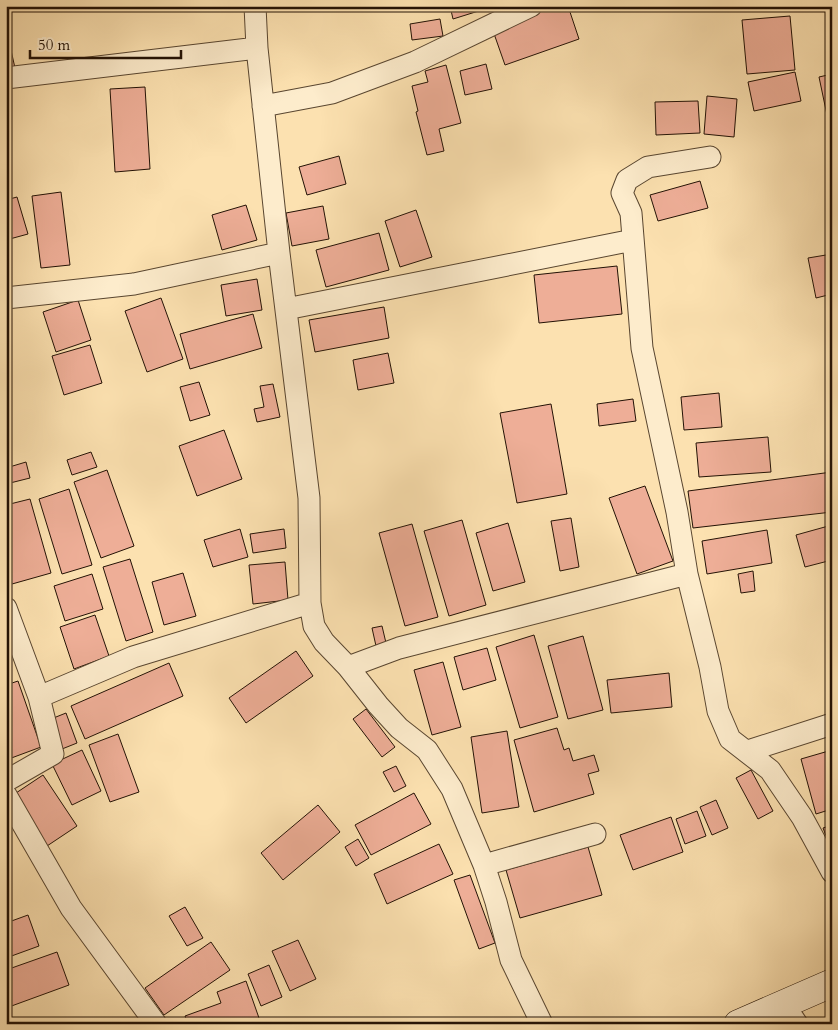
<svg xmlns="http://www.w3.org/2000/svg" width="838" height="1030" font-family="Cardo,serif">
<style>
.building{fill:#eeae97;stroke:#231205}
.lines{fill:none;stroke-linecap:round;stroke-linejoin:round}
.minor-casing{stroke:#594630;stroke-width:23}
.secondary-casing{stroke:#231205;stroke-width:29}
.minor{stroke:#fdeccc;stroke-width:21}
.secondary{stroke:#fdeccc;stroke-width:28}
</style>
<rect width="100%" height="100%" fill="#fce1b0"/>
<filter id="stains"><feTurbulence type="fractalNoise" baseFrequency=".004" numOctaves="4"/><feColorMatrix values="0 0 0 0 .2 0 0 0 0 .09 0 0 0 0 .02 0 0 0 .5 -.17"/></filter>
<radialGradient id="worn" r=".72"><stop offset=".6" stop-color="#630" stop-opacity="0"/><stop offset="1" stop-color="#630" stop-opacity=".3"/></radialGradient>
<path class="building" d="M450 6H484L485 9 453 19Z
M555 6H568L579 39 505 65 492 28Z
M790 16 795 70 747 74 742 20Z
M440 19 443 36 412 40 410 24Z
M6 28 15 68 6 70Z
M486 64 492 89 465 95 460 71Z
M446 65 461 123 439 129 444 151 427 155 416 112 418 111 412 86 428 82 425 71Z
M795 72 801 101 754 111 748 82Z
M832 74V119L828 120 819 77Z
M145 87 150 169 115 172 110 89Z
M707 96 737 99 734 137 704 134Z
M698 101 700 133 656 135 655 102Z
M339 156 346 184 307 195 299 167Z
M700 181 708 208 658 221 650 195Z
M61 192 70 265 41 268 32 196Z
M17 197 28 234 6 240V200Z
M246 205 257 240 222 250 212 215Z
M323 206 329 239 292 246 286 213Z
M416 210 432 257 400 267 385 221Z
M379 233 389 270 326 287 316 250Z
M832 254V294L816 298 808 258Z
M617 266 622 314 539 323 534 275Z
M257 279 262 310 226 316 221 285Z
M161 298 183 359 147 372 125 311Z
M78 300 91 340 56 352 43 312Z
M384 307 389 338 315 352 309 320Z
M253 314 262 348 190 369 180 334Z
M90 345 102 383 64 395 52 356Z
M388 353 394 383 358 390 353 360Z
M199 382 210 415 190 421 180 387Z
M273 384 280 417 257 422 254 409 264 407 260 386Z
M719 393 722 427 684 430 681 397Z
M633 399 636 421 599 426 597 404Z
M551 404 567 494 517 503 500 413Z
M224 430 242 479 197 496 179 446Z
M768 437 771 472 699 477 696 443Z
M91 452 97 467 72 475 67 460Z
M26 462 30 478 6 484V468Z
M107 470 134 546 101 558 74 482Z
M832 472V512L693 528 688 491Z
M645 486 673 561 637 574 609 498Z
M69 489 92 565 62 574 39 499Z
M30 499 51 573 12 584 6 563V505Z
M571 518 579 567 560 571 551 521Z
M462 520 486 605 449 616 424 531Z
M508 523 525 582 493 591 476 533Z
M412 524 438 617 405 626 379 533Z
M832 525V560L805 567 796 535Z
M240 529 248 557 213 567 204 540Z
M284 529 286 548 253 553 250 534Z
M767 530 772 563 707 574 702 541Z
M130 559 153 632 126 641 103 567Z
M285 562 288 600 253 604 249 565Z
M753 571 755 591 741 593 738 574Z
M183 573 196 616 164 625 152 582Z
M92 574 103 609 65 621 54 586Z
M95 615 109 656 74 669 60 627Z
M382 626 386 643 376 646 372 628Z
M534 635 558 717 520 728 496 647Z
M583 636 603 710 568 719 548 646Z
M487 648 496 680 463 690 454 657Z
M296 651 313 676 246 723 229 698Z
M443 662 461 727 432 735 414 670Z
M169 663 183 696 85 739 71 706Z
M669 673 672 707 611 713 607 680Z
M18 681 41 747 6 760V685Z
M366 709 395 747 382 757 353 719Z
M66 713 77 743 57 751 46 721Z
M557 728 564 750 569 748 573 761 594 755 599 771 588 774 594 794 534 812 514 740Z
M507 731 519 807 482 813 471 737Z
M118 734 139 792 110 802 89 745Z
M82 750 101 791 72 805 52 764Z
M832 750V809L816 814 801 759Z
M396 766 406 786 394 792 383 772Z
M751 770 773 811 758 819 736 778Z
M43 775 77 826 44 848 10 797Z
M414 793 431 824 371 855 355 825Z
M716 800 728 828 712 835 700 807Z
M318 805 340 832 283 880 261 853Z
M697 811 706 836 685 844 676 819Z
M671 817 683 852 633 870 620 835Z
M832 825V851L823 828Z
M358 839 369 858 356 866 345 847Z
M439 844 453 874 387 904 374 874Z
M588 847 602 895 520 918 506 870Z
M470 875 495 943 479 949 454 880Z
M185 907 203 938 187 946 169 916Z
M28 915 39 946 6 958V923Z
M298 940 316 979 290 991 272 951Z
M211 942 230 970 164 1015 145 988Z
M57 952 69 985 6 1008V970Z
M269 965 282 997 261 1006 248 974Z
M246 981 259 1018 244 1024H188L185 1016 221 1003 217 992Z"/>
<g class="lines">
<g class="minor-casing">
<path id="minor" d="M255 6 257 48 279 253 309 498 310 603 314 626 324 642 348 667 378 705 399 728 427 750 452 789 484 865 496 902 511 960 542 1024
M6 78 257 48
M263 106 332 93 415 62 531 6
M6 298 134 284 279 253
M286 309 633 240
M687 574 677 512 642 348 631 213 622 193 627 180 648 167 710 157
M6 608 39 697 53 754 6 781
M348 667 399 648 687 574 710 667 718 711 730 739 770 770 802 817 832 872
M39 697 133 657 310 603
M748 751 832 724
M6 795 71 908 156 1024
M484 865 595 834
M793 1018 797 1024"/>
</g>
<g class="secondary-casing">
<path id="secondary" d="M738 1024 832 983"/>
</g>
<use href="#minor" class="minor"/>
<use href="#secondary" class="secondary"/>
</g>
<rect width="838" height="1030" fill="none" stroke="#fce1b0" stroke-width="25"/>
<rect x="8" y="8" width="823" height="1015" fill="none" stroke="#231205" stroke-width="2.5"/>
<rect x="12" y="12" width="813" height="1005" fill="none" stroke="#231205"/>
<path d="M30 50v8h151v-8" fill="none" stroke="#231205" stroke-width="2.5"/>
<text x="38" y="50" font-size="15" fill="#231205" stroke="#fdeccc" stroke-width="4" paint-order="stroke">50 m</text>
<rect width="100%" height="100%" filter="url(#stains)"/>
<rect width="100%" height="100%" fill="url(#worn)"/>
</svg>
